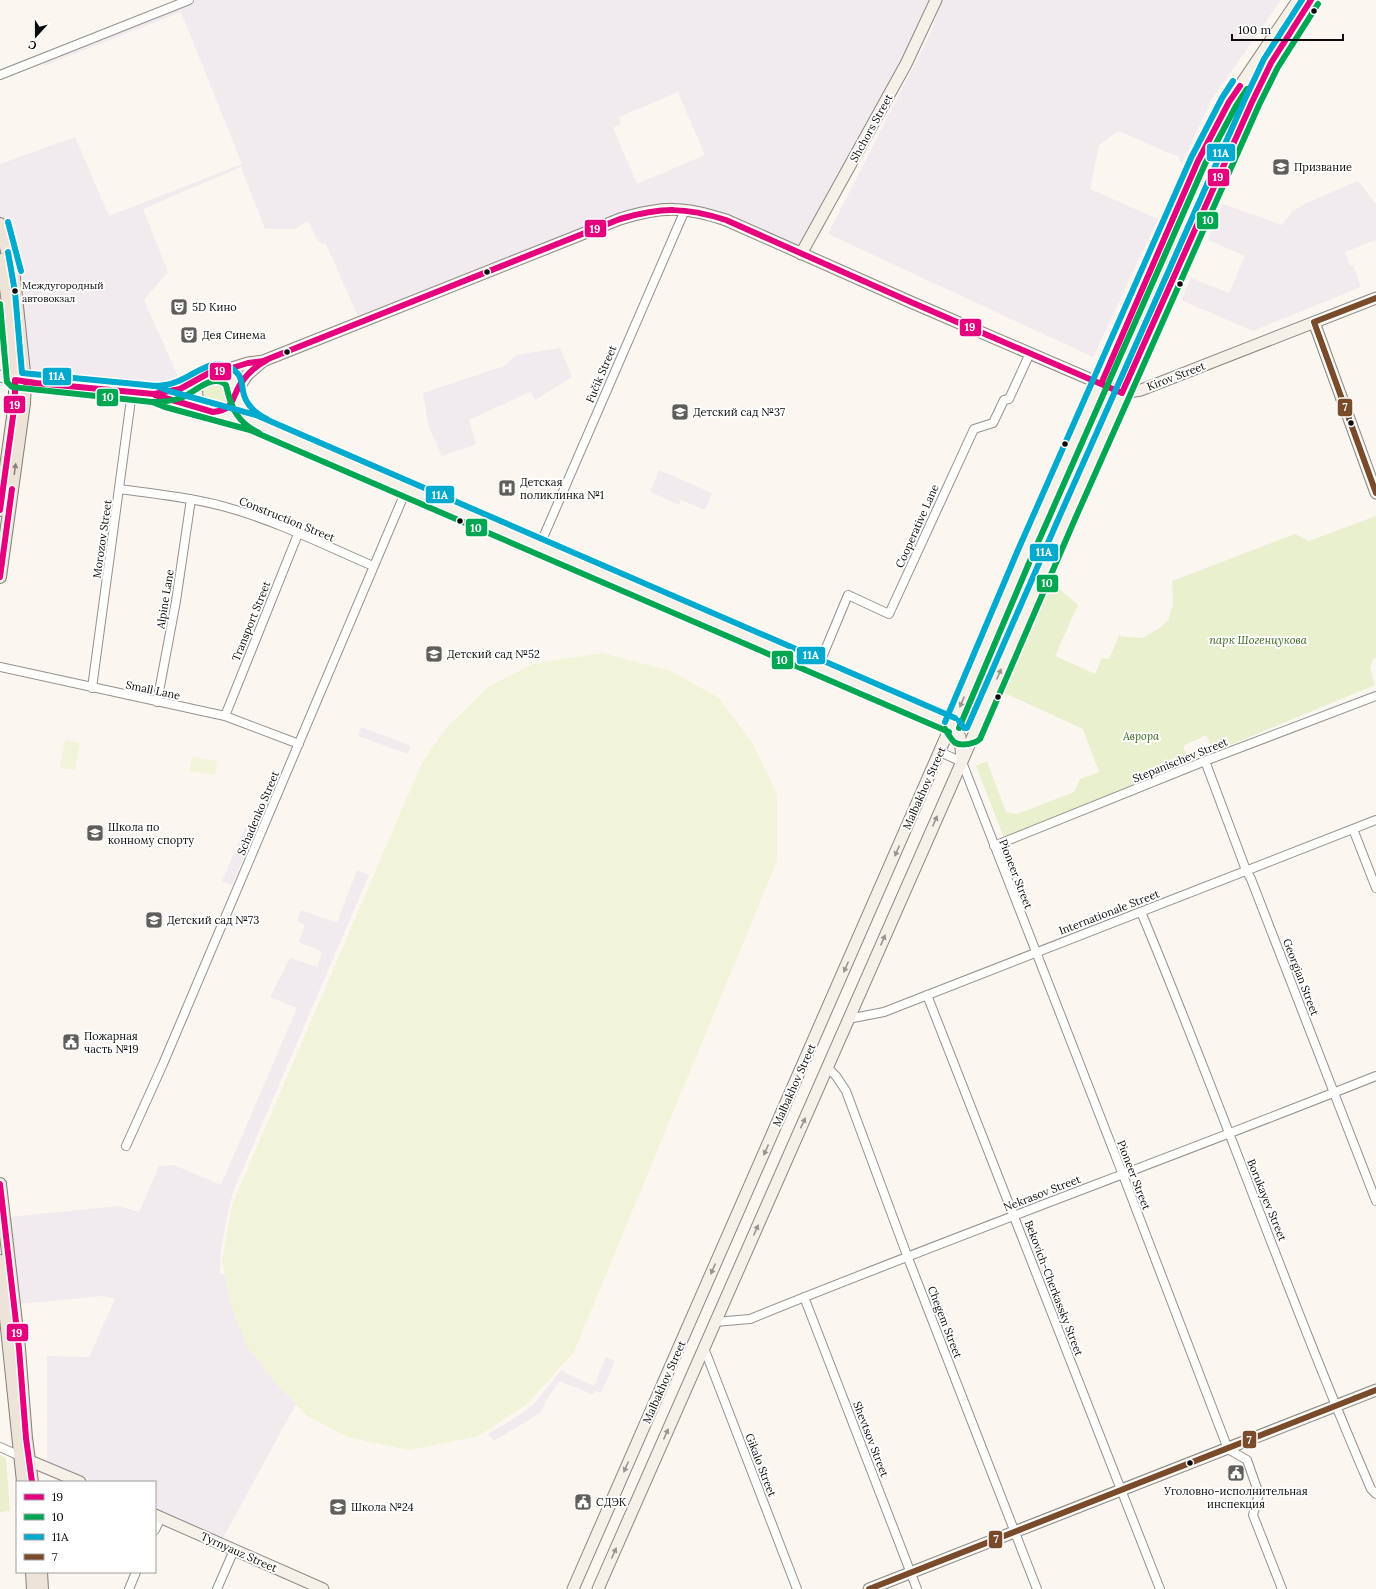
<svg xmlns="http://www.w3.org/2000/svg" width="1376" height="1589" font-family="Lora,serif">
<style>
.industrial{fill:#f1eaee;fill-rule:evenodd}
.green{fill:#e9f0ce}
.pitch{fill:#f2f4d9}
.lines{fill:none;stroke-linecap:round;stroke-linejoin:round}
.street-casing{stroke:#94928f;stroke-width:10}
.secondary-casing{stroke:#8a8885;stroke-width:13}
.primary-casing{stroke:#817f7c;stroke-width:14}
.street{stroke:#fefefd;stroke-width:8}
.secondary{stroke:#f5f1e8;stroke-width:11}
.primary{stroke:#ede3d7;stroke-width:12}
.bus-1-casing{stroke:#fff;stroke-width:9}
.bus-2-casing{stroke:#fff;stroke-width:9}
.bus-3-casing{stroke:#fff;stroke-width:9}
.bus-4-casing{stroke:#fff;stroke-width:9}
.bus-1{stroke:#e5007d;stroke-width:6}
.bus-2{stroke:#00a651;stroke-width:6}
.bus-3{stroke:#00a9ce;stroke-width:6}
.bus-4{stroke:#7a4b2a;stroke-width:6}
.oneway{fill:#88827c}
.oneway2{fill:#989590}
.bus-dot{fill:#0c0c0c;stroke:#fff;stroke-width:1.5}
.labels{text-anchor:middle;stroke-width:4;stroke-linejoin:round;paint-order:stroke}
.bus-label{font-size:10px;fill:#0c0c0c;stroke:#fff;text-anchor:start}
.street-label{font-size:11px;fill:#0c0c0c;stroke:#fff}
.poi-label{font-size:11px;fill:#0c0c0c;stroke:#fff;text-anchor:start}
.park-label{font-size:11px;font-style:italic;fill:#376719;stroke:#fff}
.line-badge{stroke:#fff;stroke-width:1.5}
.badge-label{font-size:11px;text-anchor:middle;font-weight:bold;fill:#fff}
</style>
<rect width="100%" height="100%" fill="#fbf7f0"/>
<path class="industrial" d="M189 0H936L801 254 726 220 655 210 361 323 326 244 319 243 308 221 295 229H265L241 167 143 209 168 272 144 300 176 372 182 388 173 391 25 382 0 224V164L75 137 109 216 242 164 181 12 44 66 41 59ZM678 92 705 155 637 184 613 128 621 124 619 117Z
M942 0H1281L1212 99 1181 165 1179 157 1118 131 1099 145 1090 189 1158 219 1093 357 828 234 931 32Z
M1358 181 1376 204V240L1345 252 1350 266 1353 265 1361 287 1253 331 1181 300 1191 278 1229 293 1245 256 1208 240 1223 204 1282 225 1292 212 1306 203Z
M560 348 572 377 535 400 530 391 519 397 469 420 476 444 442 456 429 428 423 393 504 366 516 355Z
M659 470 712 493 705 510 681 500 679 505 650 492Z
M361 727 411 746 408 754 358 736Z
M248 821 258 825 232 885 222 881Z
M357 870 369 875 233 1192 226 1221 221 1250 220 1273 225 1275 229 1299 246 1345 278 1385 296 1404 223 1538 155 1508V1482H95L47 1461V1356L89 1357 115 1299 103 1296 20 1304 9 1217 119 1206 139 1212 159 1166 174 1165 221 1185 297 1008 270 997 290 958 317 967 322 952 299 942 305 925 297 921 301 910 337 923Z
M606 1357 615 1361 601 1393 595 1390 593 1395 560 1381 548 1397 540 1413 494 1441 488 1434 515 1418 534 1404 562 1369 566 1373 594 1386Z"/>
<path class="green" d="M1179 225H1183L1185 227 1186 232 1123 375 1120 378 1116 379 1112 373 1176 227Z
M202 392a14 14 0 1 1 28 0a14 14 0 1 1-28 0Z
M1102 397H1107L1111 400 1112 405 970 727 967 730H963L959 726 960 721 1099 399Z
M1376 516V658L1373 659 1370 668 1375 685 1213 752 1206 735 1183 746 1190 762 1004 838 976 766 987 761 1006 812 1017 814 1074 792 1080 779 1099 772 1083 729 1000 691 1048 579 1078 605 1055 656 1095 674 1102 658 1109 659 1119 636 1142 638 1160 628 1168 620 1173 605 1172 581 1295 534 1309 541Z
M0 1455 6 1458 10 1511 0 1512Z"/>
<path class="pitch" d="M602 653 671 671 719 698 753 744 777 794V861L574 1352 528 1403 479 1436 409 1450 347 1437 307 1416 278 1385 246 1345 229 1299 222 1260 232 1205 421 765 446 728 488 687 533 664Z
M65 740 80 743 75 770 60 768Z
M192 757 217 761 215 775 189 771Z"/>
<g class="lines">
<g class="street-casing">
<path id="street" d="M0 75 189 0
M120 489C154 494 189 497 222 506 275 520 324 545 373 566
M539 547 685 210
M0 667 225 716 299 744
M818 667 848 595 889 614 974 429 993 423 1004 400 1009 399 1030 353
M92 688 132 392
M157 702 176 601 191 499
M225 716 298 534
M940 752 962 762 1123 1175 1228 1449 1247 1460 1259 1494 1253 1515 1282 1589
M1205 761 1246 870 1251 879 1376 1201
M1353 829 1376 888
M994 846 1205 761 1376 696
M1141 912C1221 1103 1289 1299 1371 1489L1376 1494
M927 995 1160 1589
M848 1019 884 1012 1376 820
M827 1067 836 1076 846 1091 908 1258 1037 1589
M126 1146 163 1064 407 488
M804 1297 917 1589
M715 1322 750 1319C957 1235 1168 1159 1376 1076
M704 1348 797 1589
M0 1447 20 1456
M155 1530 161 1517
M129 1589 136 1572
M217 1589 234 1550"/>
</g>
<g class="secondary-casing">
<path id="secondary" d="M801 254 906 64 936 0
M1314 322 1376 493
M0 376 25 382 154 394 167 399 204 408 253 422 407 488 539 547 952 725
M201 378C194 389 195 399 204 408
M236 392 247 375 263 361
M154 394 180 389 209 373 219 372 248 363 263 361 620 219C663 206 683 206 726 220L913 303 1122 393 1141 390 1376 298
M236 396 247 415 253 422
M214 412C240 413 244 378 219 372
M952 725 960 737 962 760
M23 1458 80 1482
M155 1515 323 1589
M573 1589 1198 161 1229 102 1298 0
M598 1589C817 1094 1032 597 1252 102L1271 63 1311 0
M869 1589 1376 1390"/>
</g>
<g class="primary-casing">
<path id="primary" d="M0 224 14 278 25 382 24 403 0 577
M0 510 15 402V380L11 325 2 260
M0 1184 19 1348 26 1438 32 1482
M0 1261 23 1482
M32 1572 33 1589
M41 1572 42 1589"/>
</g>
<use href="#street" class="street"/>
<use href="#secondary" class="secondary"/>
<use href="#primary" class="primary"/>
<g class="bus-1-casing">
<path id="bus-1" d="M25 382 154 394 180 389 209 373 219 372 248 363 263 361 620 219C662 207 685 207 726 220L913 303 1122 393 1252 102 1271 63 1311 0
M1101 384 1198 161 1229 102 1240 86
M155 395 213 412C235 410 231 398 241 383 247 374 257 365 267 360
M0 510 15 402V380L36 383
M0 577 12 489
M0 1184 19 1348 26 1438 32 1482"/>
</g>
<g class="bus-2-casing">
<path id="bus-2" d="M0 304 7 382 12 387 152 402 165 407 250 430 949 732
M152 402C162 402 172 401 181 398 193 394 213 372 226 385 231 408 237 422 259 433
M959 728 1032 556 1205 164 1236 106 1247 89
M945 729C953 741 953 746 968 744 973 743 976 743 980 739L1075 519 1259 105 1278 67 1318 4"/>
</g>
<g class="bus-3-casing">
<path id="bus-3" d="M8 222 21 271
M8 252 15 292 22 373 156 386 169 391 256 415 955 718
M152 386C160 386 169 385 176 382 195 376 218 350 238 374 242 379 242 385 243 391 245 404 256 414 267 419
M959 721 964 728H967L1061 513 1245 99 1264 59 1302 0
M945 722 1018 550 1191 158 1222 98 1233 81"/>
</g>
<g class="bus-4-casing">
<path id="bus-4" d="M1314 322 1376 493
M1314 322 1376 298
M869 1589 1376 1390"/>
</g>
<use href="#bus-1" class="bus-1"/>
<use href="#bus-2" class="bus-2"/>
<use href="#bus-3" class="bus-3"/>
<use href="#bus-4" class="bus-4"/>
</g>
<defs><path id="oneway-solid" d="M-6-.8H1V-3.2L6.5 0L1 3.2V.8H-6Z"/></defs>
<use class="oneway" href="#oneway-solid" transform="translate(15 469) rotate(-82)"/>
<g class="oneway2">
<use href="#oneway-solid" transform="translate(999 674) rotate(-67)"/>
<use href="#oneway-solid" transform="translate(962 702) rotate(113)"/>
<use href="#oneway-solid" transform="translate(935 821) rotate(-66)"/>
<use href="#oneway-solid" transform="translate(897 851) rotate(114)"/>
<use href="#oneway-solid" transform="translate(883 940) rotate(-66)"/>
<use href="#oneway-solid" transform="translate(846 967) rotate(114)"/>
<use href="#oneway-solid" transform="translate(803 1123) rotate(-65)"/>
<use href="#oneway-solid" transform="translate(766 1150) rotate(114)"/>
<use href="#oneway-solid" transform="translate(756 1230) rotate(-66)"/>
<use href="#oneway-solid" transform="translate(713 1269) rotate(114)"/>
<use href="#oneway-solid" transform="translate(666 1434) rotate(-66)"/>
<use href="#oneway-solid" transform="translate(626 1467) rotate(114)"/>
<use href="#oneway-solid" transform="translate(614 1553) rotate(-66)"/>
</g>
<defs>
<g id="university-square" transform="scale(0.9)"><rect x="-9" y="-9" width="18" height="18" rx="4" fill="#605e5c" stroke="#fff"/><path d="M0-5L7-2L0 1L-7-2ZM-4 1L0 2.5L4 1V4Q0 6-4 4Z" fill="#fff"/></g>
<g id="theatre-square" transform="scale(0.9)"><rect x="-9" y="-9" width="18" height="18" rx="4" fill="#605e5c" stroke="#fff"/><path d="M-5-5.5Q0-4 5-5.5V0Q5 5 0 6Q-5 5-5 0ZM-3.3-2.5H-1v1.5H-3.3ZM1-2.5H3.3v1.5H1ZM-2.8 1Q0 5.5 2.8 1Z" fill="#fff"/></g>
<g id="school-square" transform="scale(0.9)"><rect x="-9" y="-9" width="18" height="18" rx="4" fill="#605e5c" stroke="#fff"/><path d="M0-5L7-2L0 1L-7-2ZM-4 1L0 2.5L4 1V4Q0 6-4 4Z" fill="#fff"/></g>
<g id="hospital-square" transform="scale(0.9)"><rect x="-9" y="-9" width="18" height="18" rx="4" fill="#605e5c" stroke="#fff"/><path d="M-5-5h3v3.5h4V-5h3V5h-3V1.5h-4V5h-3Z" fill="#fff"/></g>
<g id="civic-square" transform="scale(0.9)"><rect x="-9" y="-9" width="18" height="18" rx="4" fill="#605e5c" stroke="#fff"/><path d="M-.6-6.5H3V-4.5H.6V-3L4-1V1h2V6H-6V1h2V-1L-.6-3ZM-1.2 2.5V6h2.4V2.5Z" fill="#fff"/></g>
</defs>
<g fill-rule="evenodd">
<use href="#university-square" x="1281" y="167"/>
<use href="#theatre-square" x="179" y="307"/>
<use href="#theatre-square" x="189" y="335"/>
<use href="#school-square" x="680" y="412"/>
<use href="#hospital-square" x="507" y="488"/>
<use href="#school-square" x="434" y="654"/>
<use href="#school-square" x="95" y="833"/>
<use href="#school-square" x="154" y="920"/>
<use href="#civic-square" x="71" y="1042"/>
<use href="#civic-square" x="1236" y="1473"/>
<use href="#civic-square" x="583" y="1502"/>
<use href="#school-square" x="338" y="1507"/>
</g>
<g class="bus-dot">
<circle cx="1314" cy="11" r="3.5"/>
<circle cx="487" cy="272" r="3.5"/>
<circle cx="1180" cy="284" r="3.5"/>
<circle cx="15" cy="291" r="3.5"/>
<circle cx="287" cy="352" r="3.5"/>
<circle cx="1351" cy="423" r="3.5"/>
<circle cx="1065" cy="444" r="3.5"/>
<circle cx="460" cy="521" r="3.5"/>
<circle cx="998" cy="697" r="3.5"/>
<circle cx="1190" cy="1463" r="3.5"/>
</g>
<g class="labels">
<g class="bus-label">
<text x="22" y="289">Междугородный<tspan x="22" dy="13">автовокзал</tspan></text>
</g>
<g class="street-label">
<text transform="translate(871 128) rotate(-61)" y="4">Shchors Street</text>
<text transform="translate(601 374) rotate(-67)" y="4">Fučík Street</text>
<text transform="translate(1176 376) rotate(-21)" y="4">Kirov Street</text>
<text transform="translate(287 519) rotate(22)" y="4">Construction Street</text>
<text transform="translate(917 526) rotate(-66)" y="4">Cooperative Lane</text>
<text transform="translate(102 539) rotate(-82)" y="4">Morozov Street</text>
<text transform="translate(165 599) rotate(-81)" y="4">Alpine Lane</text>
<text transform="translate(251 621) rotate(-68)" y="4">Transport Street</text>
<text transform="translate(153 690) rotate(12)" y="4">Small Lane</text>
<text transform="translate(1180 760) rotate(-22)" y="4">Stepanischev Street</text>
<text transform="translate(924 788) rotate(-66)" y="4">Malbakhov Street</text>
<text transform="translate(258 813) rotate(-67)" y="4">Schadenko Street</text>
<text transform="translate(1016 874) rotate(69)" y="4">Pioneer Street</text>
<text transform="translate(1109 912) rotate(-21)" y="4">Internationale Street</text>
<text transform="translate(1301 977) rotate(69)" y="4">Georgian Street</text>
<text transform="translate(794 1085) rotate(-66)" y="4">Malbakhov Street</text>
<text transform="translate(1134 1175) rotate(69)" y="4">Pioneer Street</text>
<text transform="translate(1042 1193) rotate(-21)" y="4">Nekrasov Street</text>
<text transform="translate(1267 1200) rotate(68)" y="4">Borukayev Street</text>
<text transform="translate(1054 1288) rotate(69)" y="4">Bekovich-Cherkassky Street</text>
<text transform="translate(945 1322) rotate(69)" y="4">Chegem Street</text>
<text transform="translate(664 1382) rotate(-66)" y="4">Malbakhov Street</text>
<text transform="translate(871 1439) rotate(69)" y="4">Shevtsov Street</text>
<text transform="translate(761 1465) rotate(69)" y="4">Gikalo Street</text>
<text transform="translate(239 1552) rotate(24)" y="4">Tyrnyauz Street</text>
</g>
<g class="poi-label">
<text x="1294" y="171">Призвание</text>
<text x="192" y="311">5D Кино</text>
<text x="202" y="339">Дея Синема</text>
<text x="693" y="416">Детский сад №37</text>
<text x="520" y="486">Детская<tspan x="520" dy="13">поликлинка №1</tspan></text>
<text x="447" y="658">Детский сад №52</text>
<text x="108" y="831">Школа по<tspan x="108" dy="13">конному спорту</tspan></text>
<text x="167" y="924">Детский сад №73</text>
<text x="84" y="1040">Пожарная<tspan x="84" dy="13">часть №19</tspan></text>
<text x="1236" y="1495" text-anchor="middle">Уголовно-исполнительная<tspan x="1236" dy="13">инспекция</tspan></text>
<text x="596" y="1506">СДЭК</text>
<text x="351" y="1511">Школа №24</text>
</g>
<g class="park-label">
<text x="1258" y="644">парк Шогенцукова</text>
<text x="1141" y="740">Аврора</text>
</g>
</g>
<g class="line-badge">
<rect x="1206" y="143" width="30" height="19" rx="4" fill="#00a9ce"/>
<rect x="1207" y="168" width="23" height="19" rx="4" fill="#e5007d"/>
<rect x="1196" y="211" width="23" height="19" rx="4" fill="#00a651"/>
<rect x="584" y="219" width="23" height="19" rx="4" fill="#e5007d"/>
<rect x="959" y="318" width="23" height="19" rx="4" fill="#e5007d"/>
<rect x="209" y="362" width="23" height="19" rx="4" fill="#e5007d"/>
<rect x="42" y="367" width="30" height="19" rx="4" fill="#00a9ce"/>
<rect x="96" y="388" width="23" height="19" rx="4" fill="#00a651"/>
<rect x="3" y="395" width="23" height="19" rx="4" fill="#e5007d"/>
<rect x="1337" y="398" width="16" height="19" rx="4" fill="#7a4b2a"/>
<rect x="425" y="485" width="30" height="19" rx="4" fill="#00a9ce"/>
<rect x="465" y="518" width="23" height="19" rx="4" fill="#00a651"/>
<rect x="1029" y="543" width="30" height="19" rx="4" fill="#00a9ce"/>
<rect x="1036" y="574" width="23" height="19" rx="4" fill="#00a651"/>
<rect x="796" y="646" width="30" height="19" rx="4" fill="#00a9ce"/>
<rect x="771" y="650" width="23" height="20" rx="4" fill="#00a651"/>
<rect x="6" y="1323" width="23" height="19" rx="4" fill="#e5007d"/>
<rect x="1242" y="1430" width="15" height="19" rx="4" fill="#7a4b2a"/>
<rect x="988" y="1530" width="15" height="19" rx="4" fill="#7a4b2a"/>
</g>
<g class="badge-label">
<text x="1221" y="157">11А</text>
<text x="1218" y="181">19</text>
<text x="1208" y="224">10</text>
<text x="595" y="233">19</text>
<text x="970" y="331">19</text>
<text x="220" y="375">19</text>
<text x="57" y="380">11А</text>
<text x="108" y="401">10</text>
<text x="15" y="409">19</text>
<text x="1345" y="411">7</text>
<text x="440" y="499">11А</text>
<text x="476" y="532">10</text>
<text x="1044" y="556">11А</text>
<text x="1047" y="587">10</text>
<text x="811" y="659">11А</text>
<text x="782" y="664">10</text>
<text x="17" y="1337">19</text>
<text x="1249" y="1444">7</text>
<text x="996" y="1543">7</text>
</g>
<rect x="16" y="1481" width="140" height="92" fill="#ffffff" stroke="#9e9e9e"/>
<rect x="24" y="1494" width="20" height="6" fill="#e5007d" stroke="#9e9e9e"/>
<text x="52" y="1501" font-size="12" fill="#0c0c0c">19</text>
<rect x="24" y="1514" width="20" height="6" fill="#00a651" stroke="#9e9e9e"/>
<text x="52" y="1521" font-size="12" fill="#0c0c0c">10</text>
<rect x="24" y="1534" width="20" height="6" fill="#00a9ce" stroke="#9e9e9e"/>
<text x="52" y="1541" font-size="12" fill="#0c0c0c">11А</text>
<rect x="24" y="1554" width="20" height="6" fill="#7a4b2a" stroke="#9e9e9e"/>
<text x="52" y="1561" font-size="12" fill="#0c0c0c">7</text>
<g transform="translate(36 36) rotate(201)" stroke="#ffffff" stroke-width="3" paint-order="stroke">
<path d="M0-3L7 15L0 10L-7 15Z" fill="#0c0c0c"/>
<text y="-6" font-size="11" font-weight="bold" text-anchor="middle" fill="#0c0c0c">С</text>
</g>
<path d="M1232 34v6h111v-6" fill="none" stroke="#0c0c0c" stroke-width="2"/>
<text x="1238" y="34" font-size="12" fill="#0c0c0c" stroke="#ffffff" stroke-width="3" paint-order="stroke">100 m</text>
</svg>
